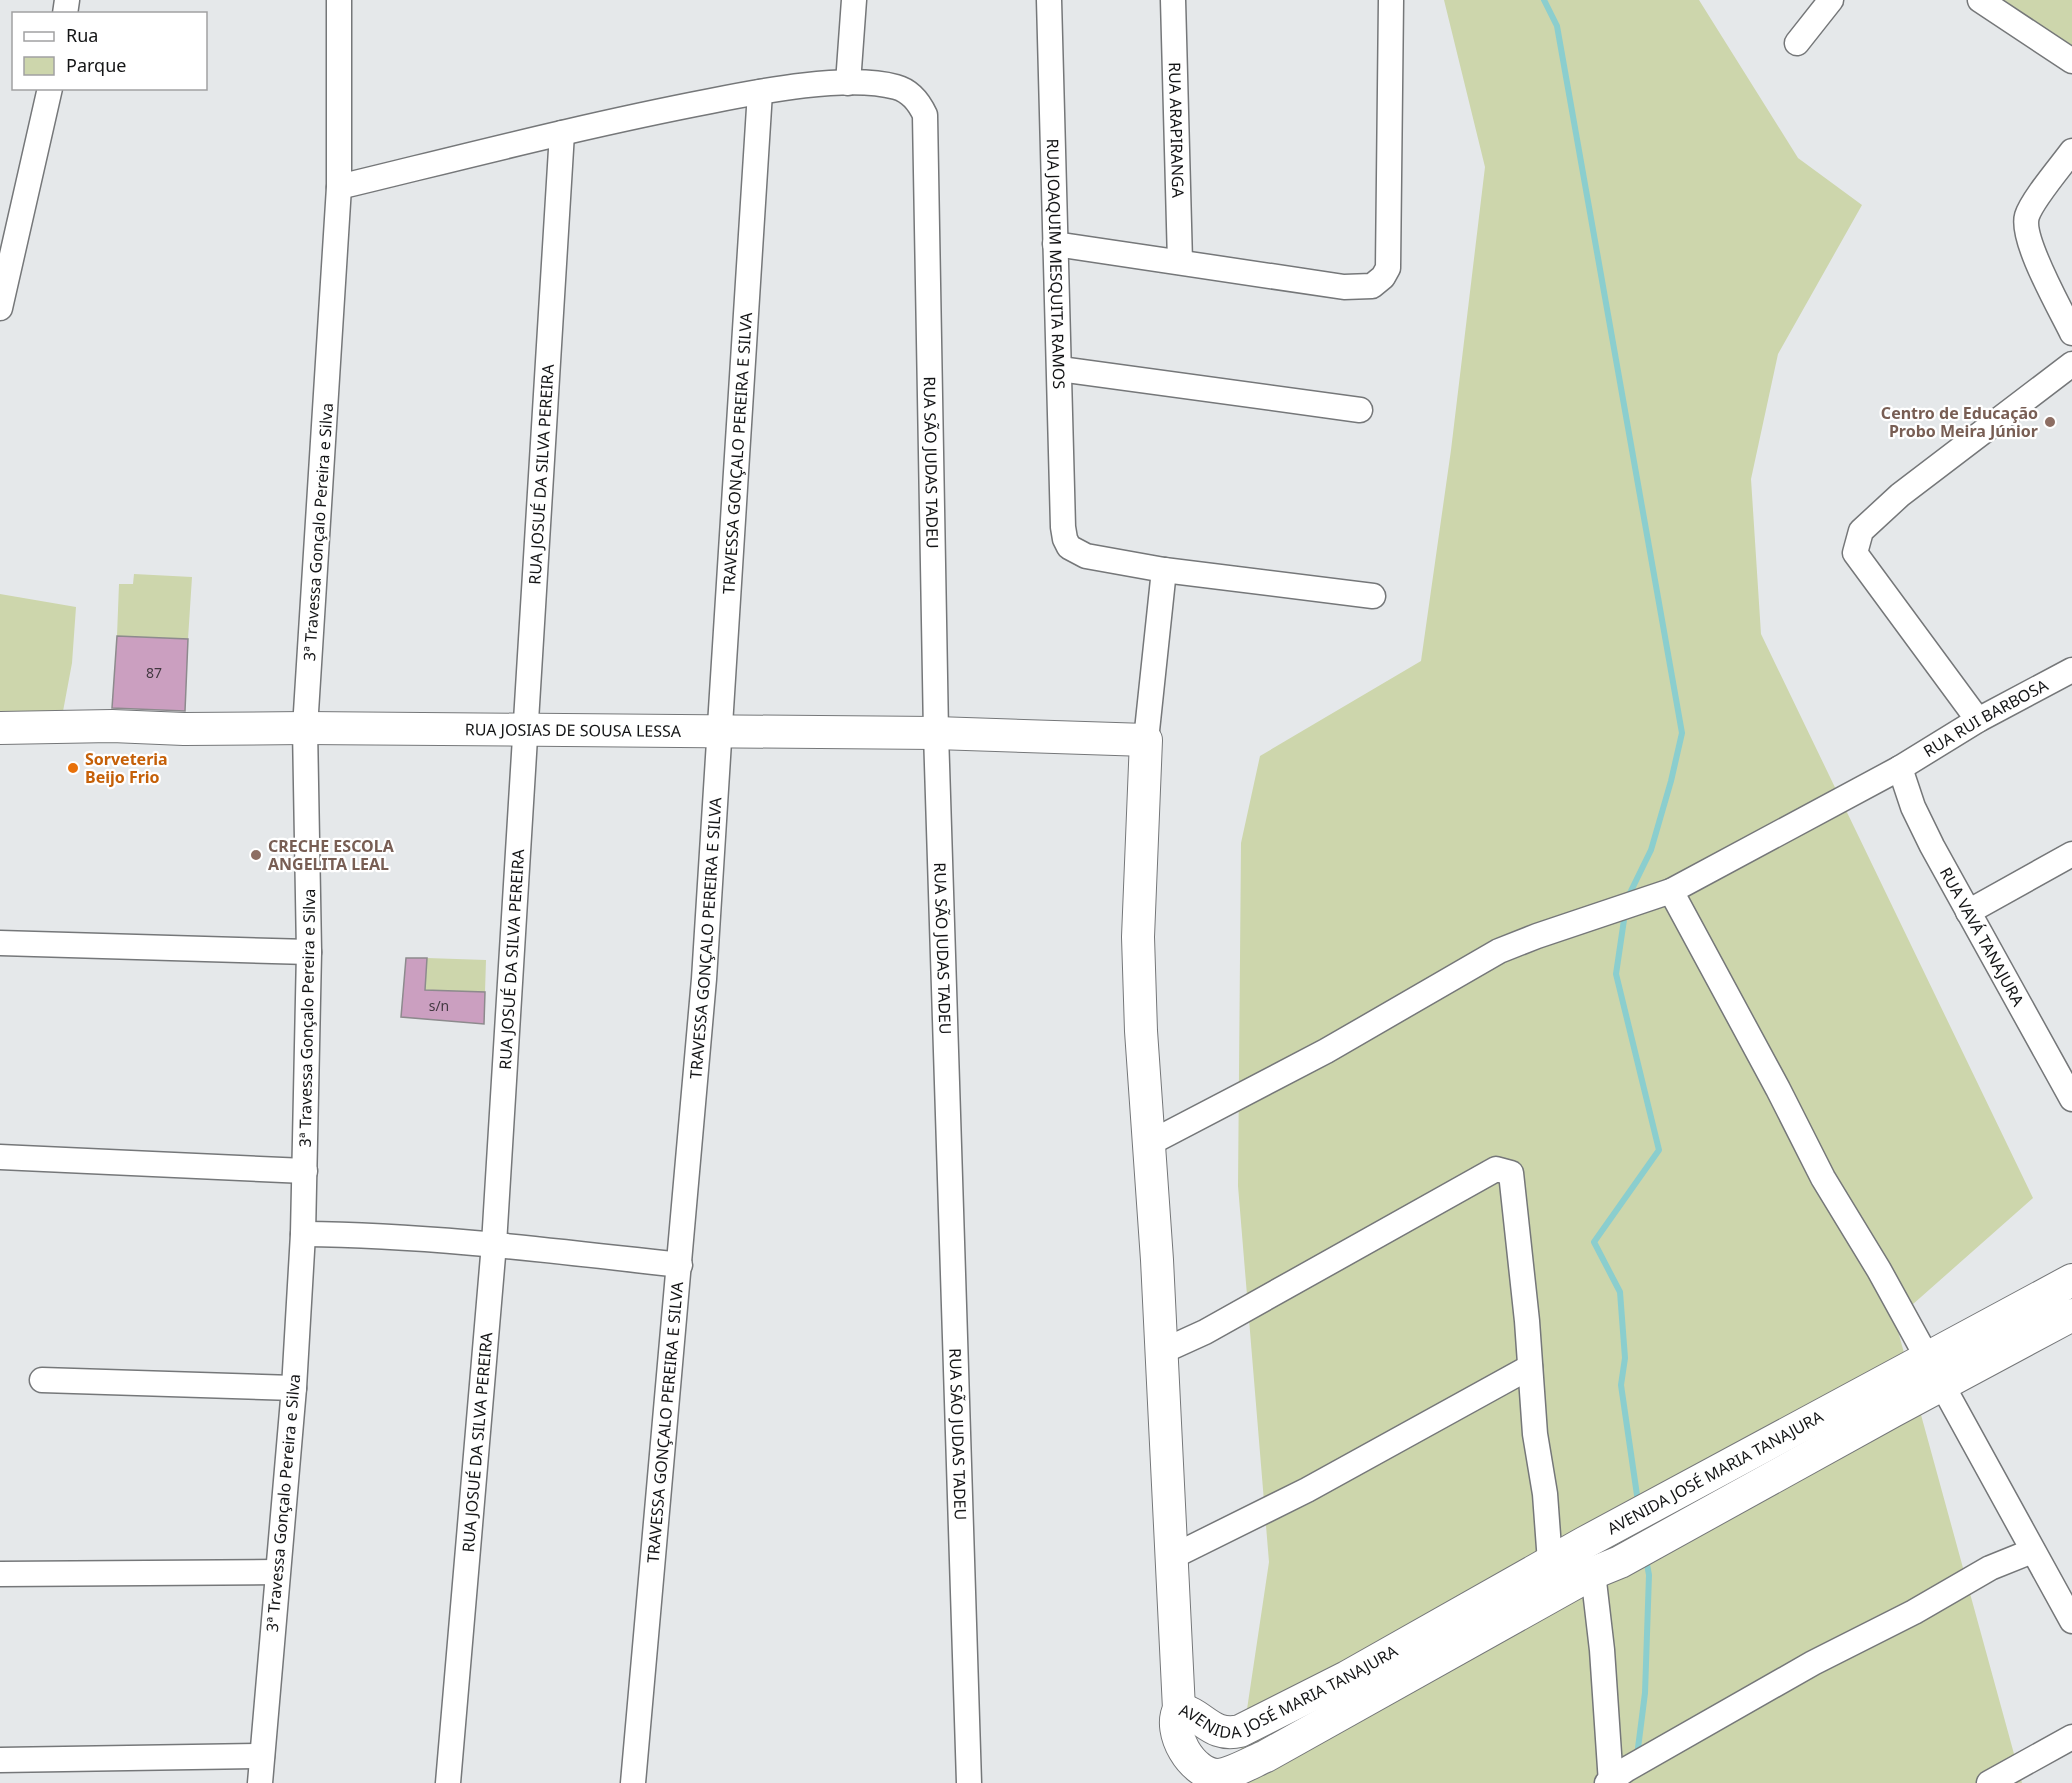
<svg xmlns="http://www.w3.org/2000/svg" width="2072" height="1783" font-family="'Noto Sans',sans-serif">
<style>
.green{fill:#cdd6ac}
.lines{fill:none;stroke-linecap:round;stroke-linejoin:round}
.stream{stroke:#8bcece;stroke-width:6}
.building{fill:#cb9fc0;stroke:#8d8a8d;stroke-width:1.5}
.minor-casing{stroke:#757779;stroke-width:27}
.tertiary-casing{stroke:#757779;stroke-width:34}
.minor{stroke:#fff;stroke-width:24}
.tertiary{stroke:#fff;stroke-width:32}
.education-dot{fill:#8d6e63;stroke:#fff;stroke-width:2}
.food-dot{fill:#e8710a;stroke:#fff;stroke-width:2}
.labels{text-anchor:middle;stroke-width:4.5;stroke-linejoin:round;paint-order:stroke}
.number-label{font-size:14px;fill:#423840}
.street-label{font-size:16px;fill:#141516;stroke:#fff}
.education-label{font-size:16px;font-weight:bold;fill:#785e54;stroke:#fff;text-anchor:end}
.food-label{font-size:16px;font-weight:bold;fill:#c56008;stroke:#fff;text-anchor:start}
</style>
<rect width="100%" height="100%" fill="#e5e8ea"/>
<path class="green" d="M1444 0H1699L1798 158 1862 205 1778 354 1751 479 1761 634 2033 1198 1895 1320 2022 1783H1236L1269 1562 1238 1186 1241 843 1260 756 1421 661 1451 450 1485 167Z
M1995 0H2072V53Z
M134 574 192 577 188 639 117 636 119 584H133Z
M0 594 76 607 72 663 61 722 0 719Z
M427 958 486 960 485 992 425 990Z"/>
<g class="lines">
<path class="stream" d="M1544 0 1557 26 1682 733 1671 781 1651 850 1628 897
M1625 913 1616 974 1659 1150 1594 1242 1620 1292 1625 1358 1621 1385 1638 1502
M1637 1756 1645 1693 1649 1575 1646 1559"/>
</g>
<path class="building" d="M117 636 188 639 185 711 112 708Z
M406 958H427L425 990 485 992 484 1024 401 1017Z"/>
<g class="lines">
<g class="minor-casing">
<g id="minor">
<path id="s1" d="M1049 0 1063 527 1065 539 1069 547 1086 556 1164 570 1373 596"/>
<path id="s2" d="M1173 0 1180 262"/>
<path d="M1980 0 2072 61"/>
<path d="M65 14 67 0"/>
<path d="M1797 43 1831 0"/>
<path d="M848 83 854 0"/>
<path d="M2072 151C2061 166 2032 200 2027 216 2020 239 2061 310 2072 333"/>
<path id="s3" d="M339 187C463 157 586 125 711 101 761 91 848 74 896 87 911 91 919 102 925 115L936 733 969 1783"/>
<path d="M1055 244 1344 287 1372 286 1383 277 1388 268 1391 0"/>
<path d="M0 308 50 88"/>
<path d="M1060 369 1360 410"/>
<path d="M1978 720 1855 553 1861 531 1900 495 2072 364"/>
<path d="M1146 740 1164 570"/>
<path id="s4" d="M1900 768 1913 807 1932 846 2072 1099"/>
<path d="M1671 891 1778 1089 1823 1178 1879 1270 2072 1621"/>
<path d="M1968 912 2072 854"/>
<path d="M0 943 309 952"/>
<path id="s5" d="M1148 1144 1326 1051 1499 951 1537 936 1671 891 1900 768 1978 720 2072 670"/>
<path d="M0 1157 305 1171"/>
<path d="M303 1234C429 1235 555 1251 680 1265"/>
<path d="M1161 1352 1205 1332 1496 1169 1511 1173 1527 1321 1535 1434 1545 1494 1550 1562"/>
<path d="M42 1380 294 1388"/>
<path d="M1172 1557 1307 1490 1530 1367"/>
<path d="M1593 1573 1602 1650 1611 1783"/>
<path d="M0 1574 277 1572"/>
<path d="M0 1760 262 1756"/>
<path d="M260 1783 294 1388 303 1234 309 952 305 728 339 187V0"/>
<path id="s6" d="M448 1783 494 1244 562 133"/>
<path id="s7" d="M633 1783 704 979 760 92"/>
<path d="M1607 1783 1627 1769 1813 1663 1914 1612 1990 1568 2032 1551"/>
<path d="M1989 1783 2072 1737"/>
</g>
</g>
<g class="tertiary-casing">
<g id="tertiary">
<path id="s8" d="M0 728 112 726 184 729 305 728 936 733 1146 740 1138 937 1141 1031 1157 1260 1179 1709C1167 1732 1192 1774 1217 1775 1230 1775 1254 1761 1266 1756L1593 1573 1620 1562 1893 1411 2072 1315"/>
<path id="s9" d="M1179 1709C1203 1714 1211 1738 1240 1731L1347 1677 1584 1543 2072 1280"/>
</g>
</g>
<use href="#minor" class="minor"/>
<use href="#tertiary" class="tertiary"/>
</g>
<g class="education-dot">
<circle cx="2050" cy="422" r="6"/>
<circle cx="256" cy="855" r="6"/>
</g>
<circle class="food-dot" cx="73" cy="768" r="6"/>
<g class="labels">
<g class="number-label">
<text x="154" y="678">87</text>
<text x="439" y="1011">s/n</text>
</g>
<g class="street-label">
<text dy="6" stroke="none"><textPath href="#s2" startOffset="130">RUA ARAPIRANGA</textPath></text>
<text dy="6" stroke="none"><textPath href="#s1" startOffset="264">RUA JOAQUIM MESQUITA RAMOS</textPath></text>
<text dy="6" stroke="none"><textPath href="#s7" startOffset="1334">TRAVESSA GONÇALO PEREIRA E SILVA</textPath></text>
<text dy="6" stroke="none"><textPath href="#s3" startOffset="958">RUA SÃO JUDAS TADEU</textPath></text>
<text dy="6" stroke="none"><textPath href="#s6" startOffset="1312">RUA JOSUÉ DA SILVA PEREIRA</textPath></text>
<text transform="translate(318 532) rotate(-86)" y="6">3ª Travessa Gonçalo Pereira e Silva</text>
<text dy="6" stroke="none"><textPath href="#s5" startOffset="942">RUA RUI BARBOSA</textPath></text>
<text dy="6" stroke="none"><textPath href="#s8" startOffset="573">RUA JOSIAS DE SOUSA LESSA</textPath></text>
<text dy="6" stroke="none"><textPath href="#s4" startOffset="188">RUA VAVÁ TANAJURA</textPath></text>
<text dy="6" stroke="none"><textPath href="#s7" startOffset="848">TRAVESSA GONÇALO PEREIRA E SILVA</textPath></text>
<text dy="6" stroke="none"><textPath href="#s3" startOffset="1444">RUA SÃO JUDAS TADEU</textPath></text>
<text dy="6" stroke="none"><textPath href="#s6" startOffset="826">RUA JOSUÉ DA SILVA PEREIRA</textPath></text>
<text transform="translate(307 1018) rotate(-89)" y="6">3ª Travessa Gonçalo Pereira e Silva</text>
<text dy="6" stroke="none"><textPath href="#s7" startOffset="362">TRAVESSA GONÇALO PEREIRA E SILVA</textPath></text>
<text dy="6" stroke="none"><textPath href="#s3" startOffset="1930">RUA SÃO JUDAS TADEU</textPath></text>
<text dy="6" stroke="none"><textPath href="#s6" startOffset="342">RUA JOSUÉ DA SILVA PEREIRA</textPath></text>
<text dy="6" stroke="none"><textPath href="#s9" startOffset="608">AVENIDA JOSÉ MARIA TANAJURA</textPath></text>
<text transform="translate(283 1503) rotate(-85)" y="6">3ª Travessa Gonçalo Pereira e Silva</text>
<text dy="6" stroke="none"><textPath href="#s9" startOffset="122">AVENIDA JOSÉ MARIA TANAJURA</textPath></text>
</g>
<g class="education-label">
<text x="2038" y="419">Centro de Educação<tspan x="2038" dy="18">Probo Meira Júnior</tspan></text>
<text x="268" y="852" text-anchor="start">CRECHE ESCOLA<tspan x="268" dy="18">ANGELITA LEAL</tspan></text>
</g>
<g class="food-label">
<text x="85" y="765">Sorveteria<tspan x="85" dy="18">Beijo Frio</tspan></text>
</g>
</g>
<rect x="12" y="12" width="195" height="78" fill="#ffffff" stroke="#a1a1a2" stroke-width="1.5"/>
<rect x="24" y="32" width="30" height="9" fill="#ffffff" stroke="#a1a1a2" stroke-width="1.5"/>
<text x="66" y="42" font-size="18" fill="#141516">Rua</text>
<rect x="24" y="57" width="30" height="18" fill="#cdd6ac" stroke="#a1a1a2" stroke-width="1.5"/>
<text x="66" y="72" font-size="18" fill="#141516">Parque</text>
</svg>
